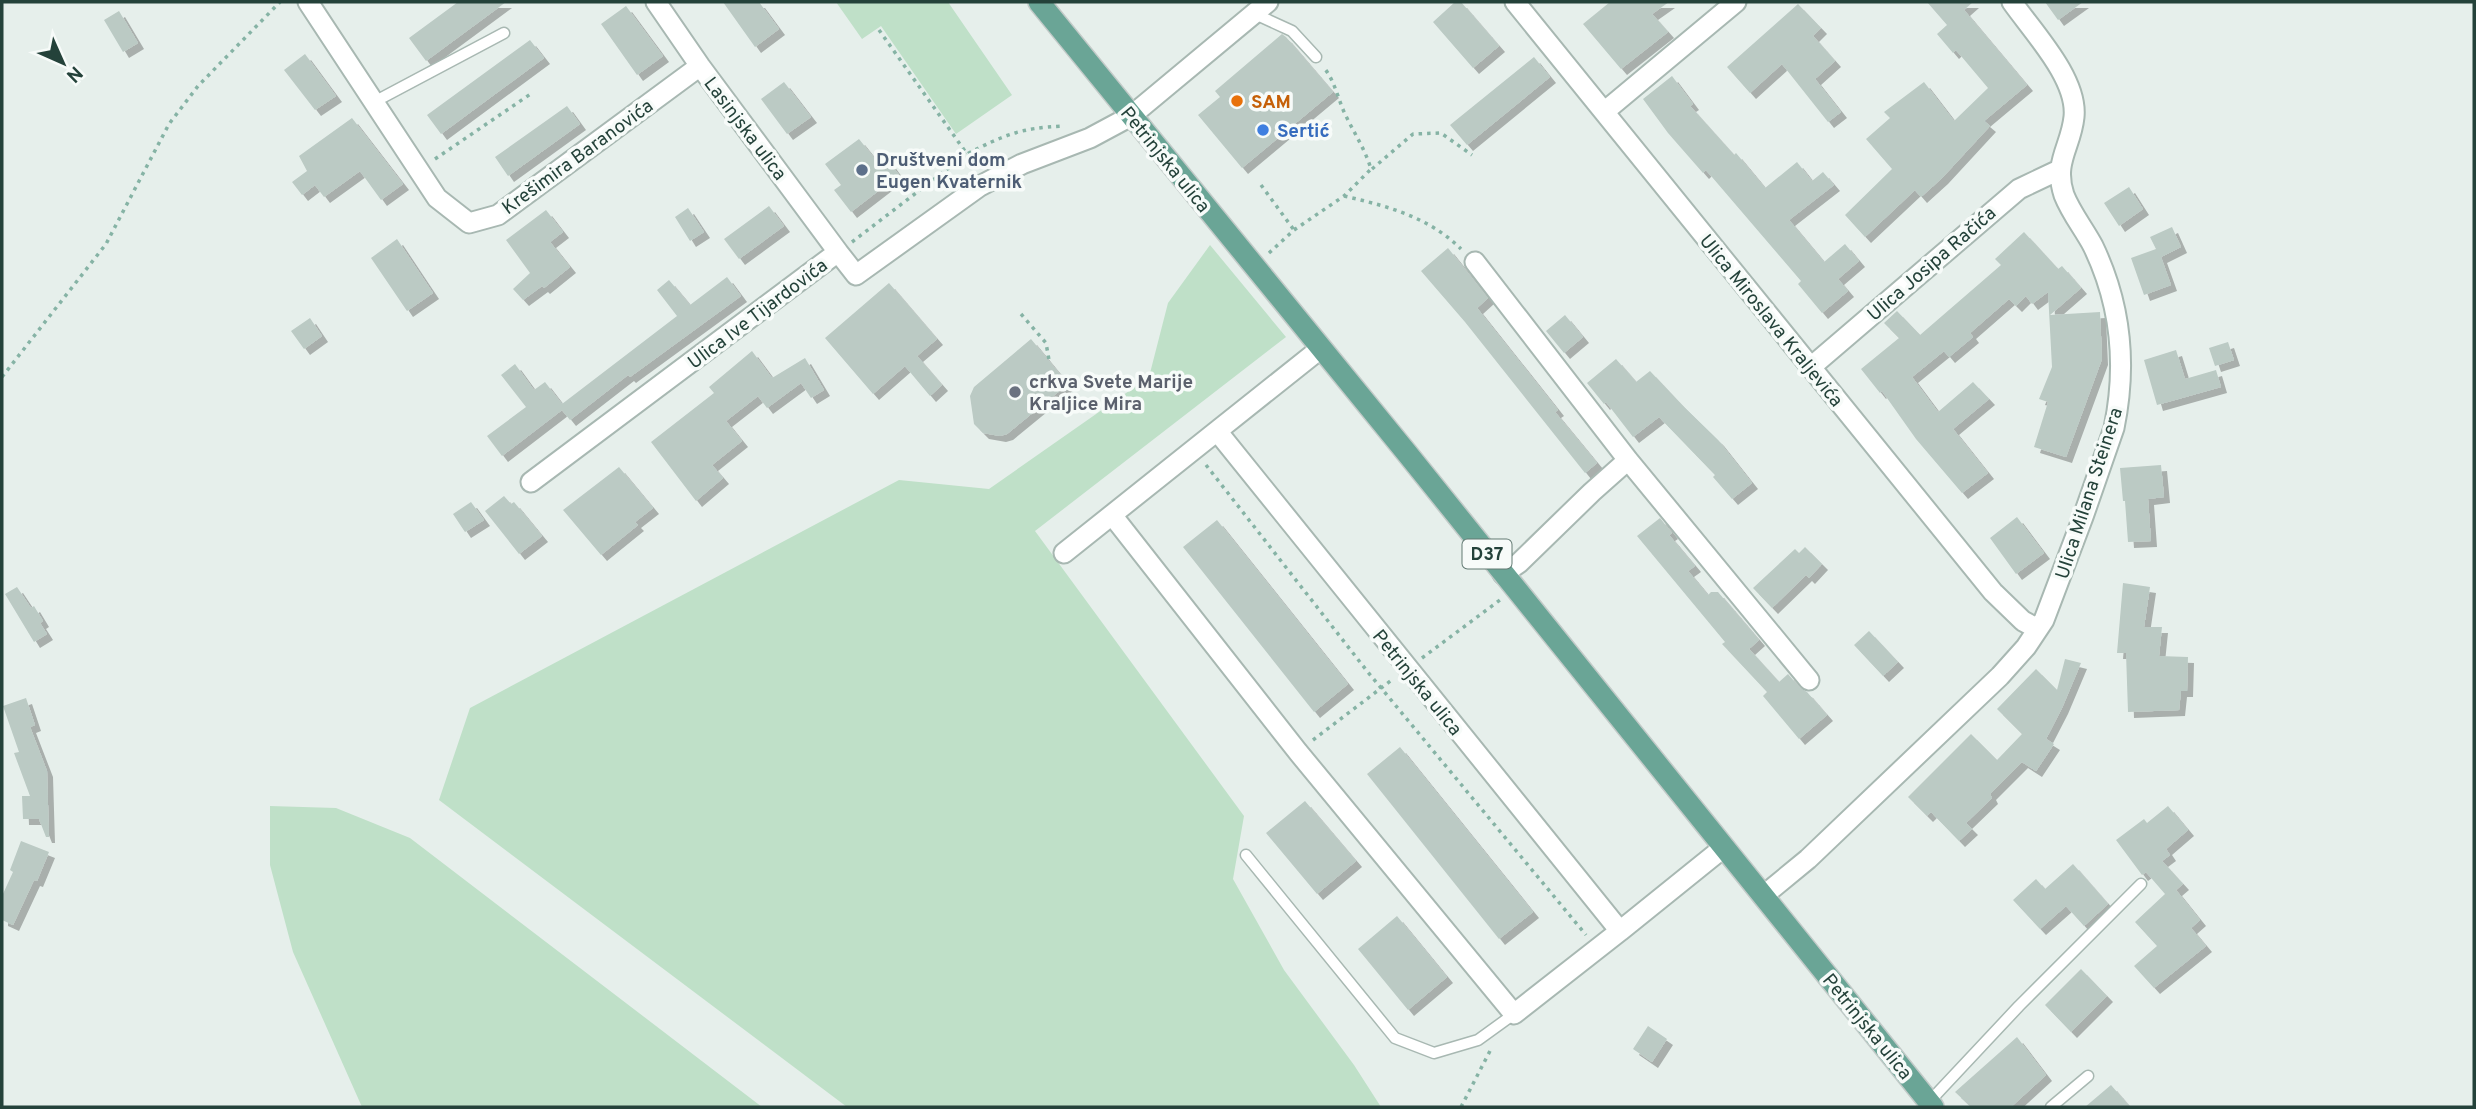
<svg xmlns="http://www.w3.org/2000/svg" width="2476" height="1109" font-family="Overpass,sans-serif">
<style>
.green{fill:#bfe0c8}
.building{fill:#bbcac4;filter:url(#shadow)}
.lines{fill:none;stroke-linecap:round;stroke-linejoin:round}
.lane-casing{stroke:#a8b8b2;stroke-width:13}
.street-casing{stroke:#a8b8b2;stroke-width:23}
.primary-casing{stroke:#c2cac8;stroke-width:24}
.path{stroke:#86b3a5;stroke-width:3.5;stroke-dasharray:3.5 5;stroke-linecap:butt}
.lane{stroke:#fff;stroke-width:10}
.street{stroke:#fff;stroke-width:19}
.primary{stroke:#6aa596;stroke-width:21}
.food-dot{fill:#e8710a;stroke:#f7fbf9;stroke-width:2.5}
.shop-dot{fill:#3f7fe0;stroke:#f7fbf9;stroke-width:2.5}
.service-dot{fill:#5c6f8a;stroke:#f7fbf9;stroke-width:2.5}
.worship-dot{fill:#6b7280;stroke:#f7fbf9;stroke-width:2.5}
.labels{text-anchor:middle;stroke-width:7;stroke-linejoin:round;paint-order:stroke}
.shield{fill:#f7fbf9;stroke:#637a73;stroke-width:2}
.shield-label{font-size:18px;font-weight:bold;fill:#24423a}
.food-label{font-size:19px;font-weight:bold;fill:#c56008;stroke:#f7fbf9;text-anchor:start}
.street-label{font-size:19px;fill:#24423a;stroke:#f7fbf9}
.shop-label{font-size:19px;font-weight:bold;fill:#366cbe;stroke:#f7fbf9;text-anchor:start}
.service-label{font-size:19px;font-weight:bold;fill:#4e5e75;stroke:#f7fbf9;text-anchor:start}
.worship-label{font-size:19px;font-weight:bold;fill:#5b616d;stroke:#f7fbf9;text-anchor:start}
</style>
<defs>
<filter id="shadow"><feDropShadow dx="6" dy="6" stdDeviation="0" flood-color="#0004"/></filter>
</defs>
<rect width="100%" height="100%" fill="#e6efeb"/>
<path class="green" d="M836 2H948L1012 95 956 134 881 26 862 39Z
M1210 245 1286 337 1035 531 1244 816 1233 879 1284 970 1354 1065 1381 1107H847L439 800 470 708 899 480 989 489 1149 377 1168 303Z
M270 806 336 808 410 838 762 1107H362L293 952 270 865Z"/>
<path class="building" d="M458 2H506L426 61 409 38Z
M723 2H759L779 29 755 47Z
M1455 2H1461L1499 46 1473 68 1433 22Z
M1610 2H1669L1652 14 1668 32 1621 69 1583 24Z
M1927 2H1973L1964 10 2027 85 1984 121 1990 126 1942 178 1921 197 1915 190 1865 237 1845 215 1892 169 1866 139 1890 118 1884 112 1924 82 1954 121 1988 88 1956 50 1953 53 1937 34 1947 25Z
M2045 2H2083L2058 20Z
M1798 4 1821 28 1813 36 1835 61 1815 79 1841 112 1828 122 1782 64 1750 93 1727 67Z
M626 6 663 56 637 75 601 24Z
M119 11 138 43 123 52 104 20Z
M1282 34 1286 37 1333 92 1242 168 1198 115 1220 97 1215 91Z
M530 40 544 58 441 134 427 115Z
M305 54 336 96 315 110 284 70Z
M1534 57 1550 77 1467 145 1450 125Z
M1672 76 1693 104 1690 106 1734 155 1736 153 1765 188 1797 162 1812 181 1823 172 1834 185 1789 220 1824 262 1845 244 1859 261 1838 279 1848 291 1822 313 1798 284 1801 281 1706 170 1703 173 1668 133 1643 99Z
M784 82 811 117 787 134 761 99Z
M567 106 580 124 508 176 495 157Z
M352 118 403 184 381 200 360 171 324 197 315 185 302 195 292 182 307 171 299 156Z
M859 139 875 159 883 153 899 175 851 212 834 190 841 185 825 164Z
M2129 187 2143 209 2119 226 2104 203Z
M769 206 784 226 739 259 724 239Z
M688 208 704 232 690 241 675 217Z
M546 210 563 232 550 242 570 267 544 288 542 286 523 300 513 289 530 273 506 240Z
M2172 227 2181 247 2161 257 2171 285 2144 295 2131 258 2156 249 2150 237Z
M2024 232 2058 269 2062 266 2081 288 2050 315 2100 312 2102 359 2066 457 2034 447 2048 402 2039 399 2052 367 2048 292 2032 304 2026 296 2016 306 2009 299 1970 333 1973 337 1949 357 1944 351 1912 377 1938 412 1973 382 1989 399 1953 429 1988 473 1962 493 1916 439 1882 391 1880 393 1861 369 1899 338 1884 323 1897 311 1920 335 2001 265 1995 259Z
M397 239 433 293 407 311 371 258Z
M1448 248 1488 298 1477 308 1558 410 1555 412 1597 463 1585 473 1465 322 1421 271Z
M727 277 741 296 630 377 628 375 570 420 562 410 502 456 487 436 526 407 501 375 515 364 534 390 545 382 562 404 677 316 657 290 669 280 690 305Z
M889 283 937 339 917 356 942 385 930 396 905 366 873 394 825 338Z
M1565 315 1583 337 1564 353 1546 331Z
M310 318 322 336 304 349 291 331Z
M1031 339 1068 384 1007 434 1000 436 983 433 974 424 970 396 974 387Z
M2228 342 2234 360 2215 366 2209 348Z
M2176 350 2185 379 2216 370 2221 387 2157 405 2144 360Z
M752 351 772 378 805 358 824 390 811 398 801 383 767 408 758 396 726 421 742 441 712 465 723 478 696 501 651 442 714 393 709 387Z
M1616 359 1636 382 1650 371 1681 404 1718 440 1752 483 1732 499 1713 477 1715 475 1659 417 1633 437 1606 402 1604 404 1587 383Z
M2161 465 2164 497 2148 499 2151 541 2128 542 2125 501H2123L2120 468Z
M619 467 653 508 635 522 638 525 601 555 563 510Z
M504 496 511 504 514 502 542 536 519 554 485 511Z
M471 502 484 520 465 532 453 514Z
M2017 517 2044 553 2016 574 1990 538Z
M1660 518 1672 533 1669 535 1695 566 1688 571 1708 595 1711 592H1718L1759 640 1749 649 1779 682 1788 674 1800 688 1807 692 1827 715 1799 739 1763 696 1767 692 1722 644 1725 642 1637 536Z
M1217 520 1348 684 1314 712 1183 547Z
M1805 547 1822 564 1809 578 1806 575 1772 608 1753 588 1795 549 1799 553Z
M2123 583 2150 587 2144 627H2162L2159 656 2188 657 2187 691H2181L2179 710 2128 712 2126 653H2117Z
M17 587 31 608 34 606 43 621 40 623 47 634 34 642 5 594Z
M1869 631 1898 662 1883 676 1854 645Z
M2065 659 2081 663 2062 708 2046 739 2054 744 2036 771 2022 762 1990 794 1992 798 1966 823 1972 829 1959 841 1931 812 1927 816 1908 797 1971 734 1997 760 2022 734 1997 709 2036 669 2057 690Z
M26 698 35 725 30 727 47 771 49 837H46L39 819H23L22 796H30L14 753 19 752 3 706Z
M1400 747 1533 912 1499 939 1367 774Z
M1305 801 1356 861 1317 894 1266 833Z
M2168 806 2188 830 2166 849 2170 855 2162 861 2183 884 2176 890 2200 920 2191 928 2206 946 2154 988 2134 966 2157 946 2135 922 2165 894 2146 872 2142 875 2116 840 2144 819 2147 823Z
M21 841 49 852 37 881 34 880 13 925 2 920V896L13 872 10 870Z
M2073 864 2108 904 2084 926 2066 906 2040 929 2013 900 2036 879 2045 889Z
M1397 916 1447 977 1408 1010 1358 949Z
M2081 969 2107 996 2071 1032 2045 1005Z
M1648 1026 1667 1039 1652 1062 1633 1049Z
M2017 1037 2046 1075 2011 1107H1971L1955 1092Z
M2111 1085 2130 1107H2085Z"/>
<g class="lines">
<g class="lane-casing">
<path id="lane" d="M1255 14 1292 31 1316 57
M374 102 504 33
M1246 855 1395 1038 1434 1053 1478 1040 1514 1014
M1929 1102 2019 1006 2141 884
M2051 1107 2088 1076"/>
</g>
<g class="street-casing">
<path id="street" d="M308 2 437 198 469 223 498 215 700 66
M656 2 700 66 838 252
M1515 2 1993 592 2023 621 2038 629
M1604 112 1736 2
M1475 262 1628 460 1809 680
M1320 349 1217 431 1620 931 1723 848
M1811 367 2019 189 2059 170
M531 482 838 252 856 275 980 186 1022 164 1090 138 1131 116 1268 2
M1112 515 1298 752 1514 1014 1620 931
M1064 553 1217 431
M1503 574 1519 563 1592 492 1628 460
M1763 896 1808 859 2000 676 2026 647 2044 620 2083 517 2114 428C2127 365 2121 304 2093 246 2084 229 2071 213 2064 195 2053 162 2071 147 2074 117 2078 79 2033 32 2012 2"/>
</g>
<g class="primary-casing">
<path id="primary" d="M1039 2 1406 452 1933 1107"/>
</g>
<path class="path" d="M879 30 967 154C1004 135 1020 128 1063 126
M435 159 532 93
M1372 169 1413 134 1441 133 1472 155
M1261 185 1294 230
M1344 196C1387 206 1429 217 1461 249
M852 242 967 154
M1269 253 1294 230 1344 196 1371 169C1365 149 1354 133 1345 114 1338 99 1335 82 1325 69
M1021 314 1046 343 1049 360
M2 377 106 244 169 124 198 86 280 2
M1206 465 1367 671 1586 935
M1422 658 1500 600
M1313 740 1393 679
M1461 1107 1490 1051"/>
<use href="#lane" class="lane"/>
<use href="#street" class="street"/>
<use href="#primary" class="primary"/>
</g>
<circle class="food-dot" cx="1237" cy="101" r="7"/>
<circle class="shop-dot" cx="1263" cy="130" r="7"/>
<circle class="service-dot" cx="862" cy="170" r="7"/>
<circle class="worship-dot" cx="1015" cy="392" r="7"/>
<g class="labels">
<rect class="shield" x="1462.5" y="539.5" width="49" height="29" rx="5"/>
<g class="shield-label">
<text x="1487" y="560">D37</text>
</g>
<g class="food-label">
<text x="1251" y="108">SAM</text>
</g>
<g class="street-label">
<text transform="translate(746 128) rotate(53)" y="7">Lasinjska ulica</text>
<text transform="translate(577 156) rotate(-36)" y="7">Krešimira Baranovića</text>
<text transform="translate(1166 159) rotate(51)" y="7">Petrinjska ulica</text>
<text transform="translate(1931 263) rotate(-41)" y="7">Ulica Josipa Račića</text>
<text transform="translate(757 313) rotate(-37)" y="7">Ulica Ive Tijardovića</text>
<text transform="translate(1772 320) rotate(51)" y="7">Ulica Miroslava Kraljevića</text>
<text transform="translate(2088 493) rotate(-72)" y="7">Ulica Milana Steinera</text>
<text transform="translate(1418 682) rotate(51)" y="7">Petrinjska ulica</text>
<text transform="translate(1868 1026) rotate(51)" y="7">Petrinjska ulica</text>
</g>
<g class="shop-label">
<text x="1277" y="137">Sertić</text>
</g>
<g class="service-label">
<text x="876" y="166">Društveni dom<tspan x="876" dy="22">Eugen Kvaternik</tspan></text>
</g>
<g class="worship-label">
<text x="1029" y="388">crkva Svete Marije<tspan x="1029" dy="22">Kraljice Mira</tspan></text>
</g>
</g>
<rect width="2476" height="1109" fill="none" stroke="#24423a" stroke-width="7"/>
<g transform="translate(63 63) rotate(135)" stroke="#f7fbf9" stroke-width="5" paint-order="stroke">
<path d="M0-5L12 26L0 18L-12 26Z" fill="#24423a"/>
<text y="-10" font-size="19" font-weight="bold" text-anchor="middle" fill="#24423a">N</text>
</g>
</svg>
